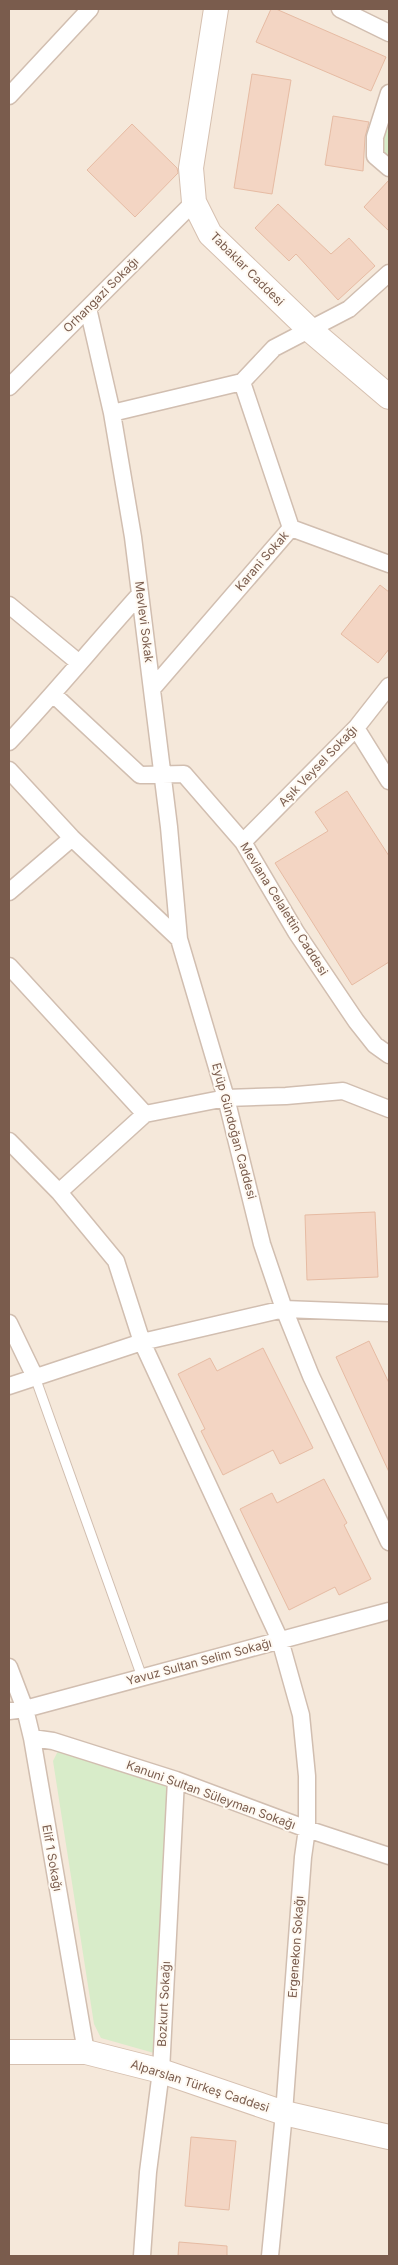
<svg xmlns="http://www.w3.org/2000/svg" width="398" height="2265" font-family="Inter,sans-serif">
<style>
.residential{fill:#f5e8da}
.green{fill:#d8ecc9}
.building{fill:#f3d5c3;stroke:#e6bba3}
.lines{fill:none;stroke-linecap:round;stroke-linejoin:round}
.lane-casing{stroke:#d1beb0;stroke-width:11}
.street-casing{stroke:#d1beb0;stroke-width:19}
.secondary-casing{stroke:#d6c0b0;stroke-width:26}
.lane{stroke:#fff;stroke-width:9}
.street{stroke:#fff;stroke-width:16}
.secondary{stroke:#fff;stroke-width:24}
.labels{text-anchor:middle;stroke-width:4;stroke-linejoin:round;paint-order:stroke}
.street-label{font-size:12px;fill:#7a5c4d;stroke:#fffaf3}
</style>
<rect width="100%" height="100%" fill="#fdf6ec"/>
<path class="residential" d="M9 9H389V2256H9Z"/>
<path class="green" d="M389 109V157C372 143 384 127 389 109Z
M64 1749 162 1780 170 1795 154 2053 101 2038 94 2024 53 1761 57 1753Z"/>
<path class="building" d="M271 9H276L386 57 371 91 256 42Z
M252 74 291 80 272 194 234 188Z
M333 116 369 122 365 137 363 171 325 165Z
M132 124 177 168 178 173 135 217 87 170Z
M389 180V231L364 207Z
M278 204 331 254 349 238 375 266 338 300 296 254 289 261 255 228Z
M380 585 389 592V649L378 663 341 634Z
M347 791 389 856V962L352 985 275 863 328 831 315 812Z
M375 1212 378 1277 307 1280 305 1215Z
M369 1341 389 1383V1472L336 1357Z
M263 1348 313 1448 280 1464 273 1450 223 1475 201 1431 205 1429 178 1374 210 1358 217 1371Z
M324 1479 347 1523 344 1525 371 1579 339 1595 335 1587 289 1610 240 1509 272 1493 277 1503Z
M191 2137 236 2141 229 2210 185 2206Z
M179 2242 227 2246V2256H178Z"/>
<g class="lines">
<g class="lane-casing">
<path id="lane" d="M35 1377 142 1677"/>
</g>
<g class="street-casing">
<path id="street" d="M340 9 389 33
M389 93 375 137V156L389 168
M9 96 90 9
M88 308 112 413 133 537 169 827 179 939
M242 382 291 528
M9 387 194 202
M112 413 242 382 274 348 349 309 389 273
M291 528 389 564
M9 605 78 662
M152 689 291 528
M53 694 140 775 184 774 243 842 296 932 356 1021 375 1045 389 1055
M356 728 389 781
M9 742C54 694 96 643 140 594
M9 770 72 838 179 939 226 1098 262 1244 284 1309 311 1376 389 1542
M243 842 356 728 389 686
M9 892 72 838
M9 966 145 1114
M9 1141 59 1192 116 1261 142 1342 280 1640 301 1715 307 1776V1829L303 1857 284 2113 270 2256
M59 1192 145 1114 226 1098 286 1096 343 1091 389 1109
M9 1323 35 1377
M9 1386 142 1342 284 1309 389 1313
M9 1667 25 1709 32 1738 86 2052
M9 1711 25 1709 389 1611
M32 1738 53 1741 176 1780 307 1829 389 1856
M142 2256 148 2172 161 2071 176 1780"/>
</g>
<g class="secondary-casing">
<path id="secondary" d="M216 9 191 168 194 202 210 234 309 329 389 397
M9 2052H86L161 2071 284 2113 389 2137"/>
</g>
<use href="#lane" class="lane"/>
<use href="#street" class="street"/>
<use href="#secondary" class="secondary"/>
</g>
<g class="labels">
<g class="street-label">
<text transform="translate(247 269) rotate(45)" y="4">Tabaklar Caddesi</text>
<text transform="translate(101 295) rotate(-45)" y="4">Orhangazi Sokağı</text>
<text transform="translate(262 561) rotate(-49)" y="4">Karani Sokak</text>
<text transform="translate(144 622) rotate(83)" y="4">Mevlevi Sokak</text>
<text transform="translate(318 766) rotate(-46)" y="4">Aşık Veysel Sokağı</text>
<text transform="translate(284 909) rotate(58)" y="4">Mevlana Celalettin Caddesi</text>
<text transform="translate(234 1131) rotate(75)" y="4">Eyüp Gündoğan Caddesi</text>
<text transform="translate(199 1662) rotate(-15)" y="4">Yavuz Sultan Selim Sokağı</text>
<text transform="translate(211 1795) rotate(20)" y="4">Kanuni Sultan Süleyman Sokağı</text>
<text transform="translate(52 1858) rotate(80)" y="4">Elif 1 Sokağı</text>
<text transform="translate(296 1947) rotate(-86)" y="4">Ergenekon Sokağı</text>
<text transform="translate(164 2004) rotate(-87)" y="4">Bozkurt Sokağı</text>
<text transform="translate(200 2086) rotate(18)" y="4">Alparslan Türkeş Caddesi</text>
</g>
</g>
<rect width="398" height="2265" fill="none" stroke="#7a5c4d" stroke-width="20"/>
</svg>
